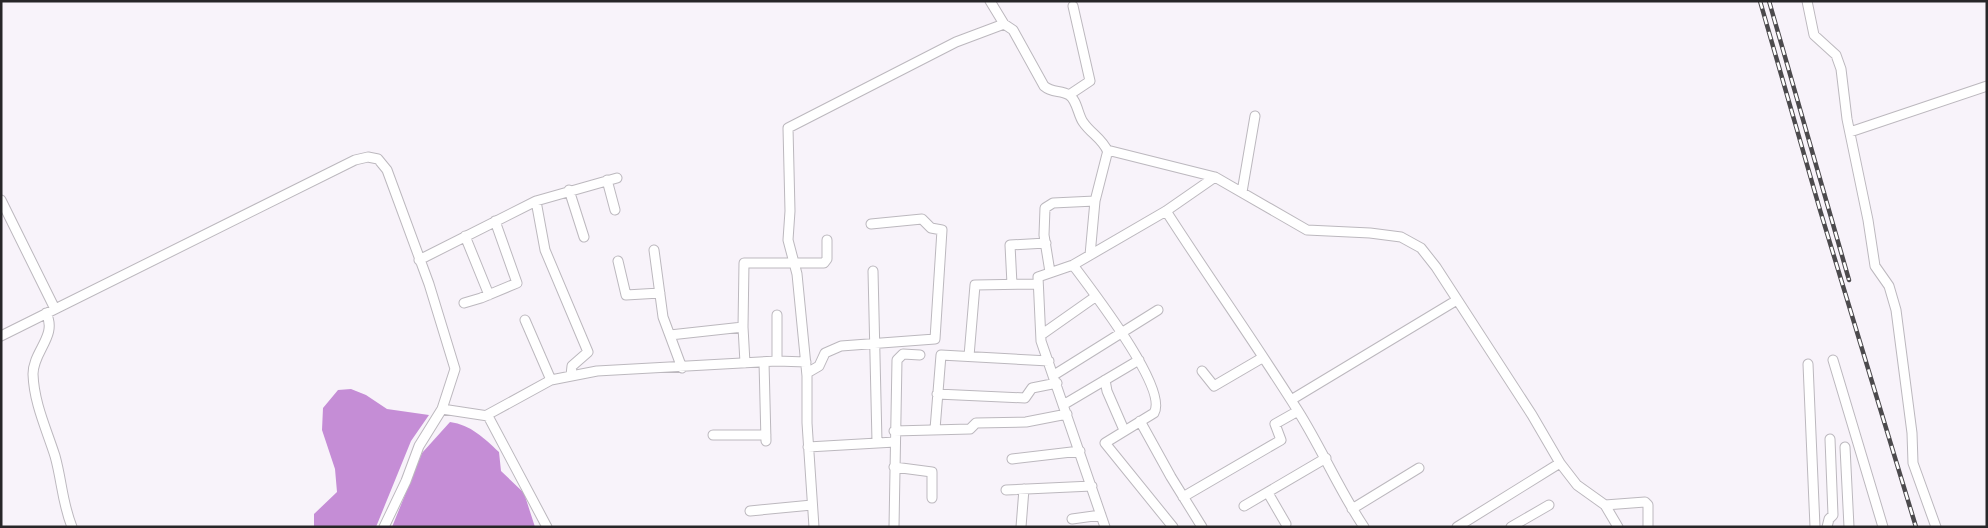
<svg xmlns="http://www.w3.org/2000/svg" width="1988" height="528" font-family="'Archivo Narrow',sans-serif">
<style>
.water{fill:#c58dd6}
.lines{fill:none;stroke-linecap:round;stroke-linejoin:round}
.minor-casing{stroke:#bcb8be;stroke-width:11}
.minor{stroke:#fff;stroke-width:9}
.rail-casing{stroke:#4c4a4d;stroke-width:4.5}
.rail{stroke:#fff;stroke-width:2.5;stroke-dasharray:8;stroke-linecap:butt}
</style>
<rect width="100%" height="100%" fill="#f8f3fa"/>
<path class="water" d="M351 389 366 395 387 409 429 415 411 441 376 527H314V514L337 492 335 469 322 430 323 408 338 390Z
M450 422C471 425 484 438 499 452L501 471 524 493 535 527H392L422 453Z"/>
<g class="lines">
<g class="minor-casing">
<path id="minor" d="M990 1 1004 24
M1807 1 1814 35 1836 55 1841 69 1847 119 1868 220 1875 266 1889 286 1896 310 1912 433 1913 463 1936 527
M1069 95 1090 81 1073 6
M1850 132 1987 86
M607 180 615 210
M569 190 584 237
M1242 192 1255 116
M1 200 55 309
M536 201 545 250 588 352 572 366 571 375
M1166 211C1209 278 1256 344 1298 411 1322 449 1339 490 1364 527
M465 236 489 295
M654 250 663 317 682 368
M1090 255 1095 201 1107 154 1111 151 1215 177 1307 230 1370 233 1401 237 1421 248 1436 267 1532 415 1560 463 1577 485 1605 505 1618 527
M419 260 536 201 617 178
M618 261 626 295 660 293
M1073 265C1090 288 1169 389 1154 413L1105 443 1173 527
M873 271 877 442
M1050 272 1044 235 1045 208 1053 203 1095 201
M1012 284 1010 245 1046 243
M464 303 481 298 517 283 495 221
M46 313C58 336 33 351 33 374 34 403 46 428 55 456 62 481 62 502 72 527
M777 315V361
M525 320 551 380
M670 335 743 327
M1041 335 1095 297
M1 336 355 160 368 157 378 159 387 170 429 284 455 369 442 409 419 446 406 481 384 527
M969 356 975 285 1038 284
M1833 360 1883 527
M764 362 766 441
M745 363 743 327 744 263H824L827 259V240
M1808 364 1815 527
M1202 371 1214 386 1262 358
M807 373 819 366 825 353 841 346 935 339 942 230 931 228 922 219 871 224
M1054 375 1158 310
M1105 380 1107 391 1124 430
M937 394 1025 398 1032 388 1057 383
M1291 400 1457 300
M1063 405 1139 360
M442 409 488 416 547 527
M487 415 551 380 597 371 777 361 806 362
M1140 421 1171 477 1202 527
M935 429 941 355 1049 361
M894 431 970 429 976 423 1026 422 1067 414
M713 435H766
M808 447 895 442
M1845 447 1849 527
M1012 459 1080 451
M894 467 932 472V498
M1006 490 1092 486
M1268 493 1286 524
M1183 497 1281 440 1275 424 1298 411
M1605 505 1645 502 1648 505V527
M1244 506 1326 458
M1352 509 1419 468
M750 511 812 505
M1072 519 1101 515
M814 527 807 423V376L797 274 788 240 790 211 788 128 956 42 1004 24 1013 30 1044 86C1052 93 1061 90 1069 95 1077 100 1078 115 1083 122 1091 134 1102 138 1108 152
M894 527 897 360 903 354 920 355
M1021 527 1024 489
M1105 527 1041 341 1038 277 1073 265 1166 211 1215 177
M1457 527 1560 463
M1511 527 1549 505
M1827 527 1829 519 1833 515 1830 439"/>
</g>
<use href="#minor" class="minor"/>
<g class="rail-casing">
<path id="rail" d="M1760 1 1820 210 1916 527
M1769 1 1849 280"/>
</g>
<use href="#rail" class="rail"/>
</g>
<rect width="1988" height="528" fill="none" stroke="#272628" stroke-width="5"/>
</svg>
